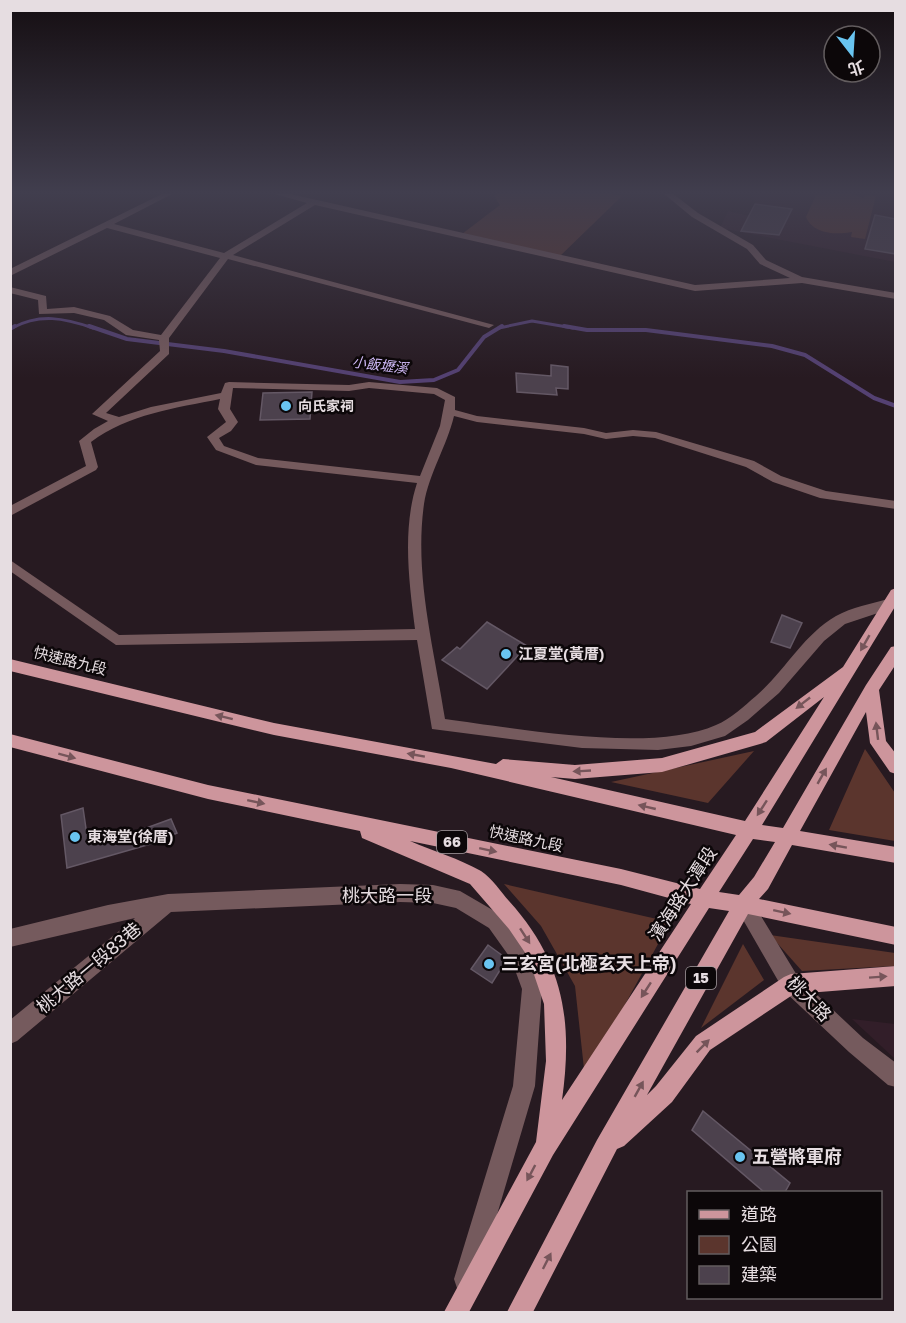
<svg xmlns="http://www.w3.org/2000/svg" width="906" height="1323" font-family="'Golos Text','Noto Sans TC',sans-serif">
<style>
.built{fill:#321e29}
.green{fill:#5b352d}
.lines{fill:none;stroke-linecap:round;stroke-linejoin:round}
.stream-far1{stroke:#544172;stroke-width:3}
.stream{stroke:#544172;stroke-width:4}
.building{fill:#4c414d;stroke:#645865;stroke-width:1.5}
.minor{fill:#755a5d;fill-rule:evenodd}
.major{fill:#cd959c;fill-rule:evenodd}
.oneway{fill:#76555a}
.poi-dot{fill:#69c4f0;stroke:#0c0709;stroke-width:2}
.labels{text-anchor:middle;stroke-width:5;stroke-linejoin:round;paint-order:stroke}
.far-water-label{font-size:14px;font-style:italic;fill:#d2bcfa;stroke:#0c0709}
.far-poi-label{font-size:14px;font-weight:bold;fill:#e6dde1;stroke:#0c0709;text-anchor:start}
.shield{fill:#0c0709;stroke:#a59da0;stroke-width:1.5}
.shield-label{font-size:14px;font-weight:bold;fill:#e6dde1}
.poi-label{font-size:15px;font-weight:bold;fill:#e6dde1;stroke:#0c0709;text-anchor:start}
.street-label{font-size:15px;fill:#e6dde1;stroke:#0c0709}
.near-street-label{font-size:18px;fill:#e6dde1;stroke:#0c0709}
.near-poi-label{font-size:18px;font-weight:bold;fill:#e6dde1;stroke:#0c0709;text-anchor:start}
</style>
<rect width="100%" height="100%" fill="#271a21"/>
<path class="built" d="M752 193 895 194V262L720 228 728 211 759 218Z
M852 1019 895 1024V1059Z"/>
<path class="green" d="M498 193H606L622 196 560 256 462 234 500 205 494 196Z
M848 193 864 198 865 195 876 196 865 239 851 237 852 232C836 235 813 234 806 217L816 195Z
M865 749 895 793V841L829 830Z
M754 751 708 803 611 782Z
M504 884 670 922 585 1078 575 986 541 926Z
M770 935 895 953V966L802 971Z
M743 944 764 980 701 1028Z"/>
<g class="lines">
<path class="stream-far1" d="M12 328C40 313 64 318 93 328
M499 328 532 321 573 328"/>
<path class="stream" d="M89 326 127 339 224 351 400 382 434 380 458 370 484 337 502 326
M564 326 587 330H646L772 346 805 355 874 398 896 406
M10 329 15 326"/>
</g>
<path class="building" d="M755 204 792 209 779 235 741 231Z
M875 215 896 219V254L865 249Z
M551 365 568 367V389L556 388 557 395 517 392 516 373 551 376Z
M312 392 310 419 260 420 263 393Z
M782 615 802 623 790 648 771 642Z
M487 622 527 646 487 689 442 660 457 647 460 649Z
M83 808 88 842 126 831 127 835 171 819 177 833 154 843 67 868 61 815Z
M488 945 507 959 492 983 471 969Z
M703 1111 790 1183 785 1192H764L692 1130Z"/>
<g class="lines">
<path class="minor" d="M164 193H174L114 224 224 253 307 203 271 193H286L695 285 790 278 760 264 747 249 692 217 663 193H672L698 213 753 245 766 260 802 277 896 293V299L802 283 695 291 315 205 233 255 494 325 489 328 228 259 169 338V354L106 413 119 417 151 407 221 393 225 383 229 382 349 385 369 382 437 388 455 397V410L477 416 584 428 606 433 633 430 656 432 754 461 781 476 826 491 896 501V509L820 498 773 482 746 467 655 438 633 436 606 439 584 434 477 422 454 416C447 446 429 473 424 504 414 576 434 648 445 719 515 728 651 754 716 725 731 719 744 706 756 696 785 671 803 635 836 616 852 607 871 604 888 599L895 604 893 608 845 624 824 641 779 693 748 720 725 736 691 746 658 750 582 748 432 729 417 640 116 645 10 571V560L119 635 415 629C409 582 402 529 417 483L256 465 216 450 207 437 226 422 218 409 220 399C176 408 128 414 91 442L98 467 96 470 10 516V506L86 466 79 441 94 429 108 421 92 414 160 351 159 340 126 335 104 320 74 313 39 314 38 300 10 293V287L46 296 47 309 74 307 110 316 133 330 161 335 220 258 107 228 10 276V269ZM233 388 349 391 369 388 434 394 445 400 440 426 420 476 258 458 224 446 219 438 231 431 238 422 230 409Z
M400 884 433 885 460 891 503 916 526 946 542 989 535 1086 478 1279 475 1288 466 1291 457 1288 454 1279 513 1086 522 989 511 959 489 928 456 908 433 903 400 902 171 912 17 1041 10 1044V1020L135 918 10 947V929L108 905 168 894Z
M743 895 750 898 798 977 863 1038 896 1063V1087L888 1085 849 1052 784 991 734 904 736 898Z"/>
<path class="major" d="M896 588V605L762 825 783 828 866 685 891 647 896 646V664L879 690 886 741 896 754V774L890 772 870 743 866 712 800 831 896 847V863L792 845 768 889 759 899 896 927V945L748 914 647 1095 656 1086 696 1036 784 977 791 974 896 966V986L794 994 710 1050 672 1102 624 1146 617 1149 533 1312H507L597 1140 729 911 709 908 553 1155 469 1312H444L536 1142 546 1061 544 1004 528 957 509 929 470 884 362 838 360 831 208 799 10 747V734L208 785 621 869 700 889 736 835 451 768 274 735 10 671V659L274 723 496 764 503 759 575 765 662 758 755 732 843 667 891 590ZM824 697 745 821 551 777 575 779 662 772 760 744 766 742ZM753 839 775 842 754 877 739 895 719 892ZM410 841 621 885 691 904 562 1100C573 1021 564 962 509 901 501 892 492 878 481 871 460 859 433 851 410 841Z"/>
</g>
<defs><path id="oneway-solid" d="M-6-.8H1V-3.2L6.5 0L1 3.2V.8H-6Z" transform="scale(1.5)"/></defs>
<g class="oneway">
<use href="#oneway-solid" transform="translate(865 643) rotate(120)"/>
<use href="#oneway-solid" transform="translate(803 703) rotate(142)"/>
<use href="#oneway-solid" transform="translate(224 717) rotate(-166)"/>
<use href="#oneway-solid" transform="translate(877 731) rotate(-97)"/>
<use href="#oneway-solid" transform="translate(416 755) rotate(-170)"/>
<use href="#oneway-solid" transform="translate(67 756) rotate(15)"/>
<use href="#oneway-solid" transform="translate(582 771) rotate(177)"/>
<use href="#oneway-solid" transform="translate(822 776) rotate(-60)"/>
<use href="#oneway-solid" transform="translate(256 802) rotate(12)"/>
<use href="#oneway-solid" transform="translate(647 807) rotate(-167)"/>
<use href="#oneway-solid" transform="translate(762 808) rotate(123)"/>
<use href="#oneway-solid" transform="translate(838 846) rotate(-170)"/>
<use href="#oneway-solid" transform="translate(488 850) rotate(12)"/>
<use href="#oneway-solid" transform="translate(782 912) rotate(12)"/>
<use href="#oneway-solid" transform="translate(525 936) rotate(57)"/>
<use href="#oneway-solid" transform="translate(878 977) rotate(-4)"/>
<use href="#oneway-solid" transform="translate(646 990) rotate(123)"/>
<use href="#oneway-solid" transform="translate(703 1046) rotate(-45)"/>
<use href="#oneway-solid" transform="translate(639 1089) rotate(-61)"/>
<use href="#oneway-solid" transform="translate(531 1173) rotate(118)"/>
<use href="#oneway-solid" transform="translate(547 1261) rotate(-63)"/>
</g>
<linearGradient id="sky" x2="0" y2="1"><stop stop-color="#150e12"/><stop offset="0.51" stop-color="#413e4e"/><stop offset="1" stop-color="#413e4e" stop-opacity="0"/></linearGradient>
<rect width="906" height="378" fill="url(#sky)"/>
<g class="poi-dot">
<circle cx="286" cy="406" r="6"/>
<circle cx="506" cy="654" r="6"/>
<circle cx="75" cy="837" r="6"/>
<circle cx="489" cy="964" r="6"/>
<circle cx="740" cy="1157" r="6"/>
</g>
<g class="labels">
<g class="far-water-label">
<text transform="translate(380 365) rotate(7)" y="5">小飯壢溪</text>
</g>
<g class="far-poi-label">
<text x="298" y="411">向氏家祠</text>
</g>
<g class="shield">
<rect x="437" y="831" width="30" height="22" rx="4.5"/>
<rect x="686" y="967" width="30" height="22" rx="4.5"/>
</g>
<g class="shield-label">
<text x="452" y="847">66</text>
<text x="701" y="983">15</text>
</g>
<g class="poi-label">
<text x="518" y="659">江夏堂(黃厝)</text>
<text x="87" y="842">東海堂(徐厝)</text>
</g>
<g class="street-label">
<text transform="translate(70 661) rotate(14)" y="5">快速路九段</text>
<text transform="translate(526 839) rotate(12)" y="5">快速路九段</text>
</g>
<g class="near-street-label">
<text transform="translate(683 894) rotate(-57)" y="6">濱海路大潭段</text>
<text x="387" y="902">桃大路一段</text>
<text transform="translate(89 968) rotate(-40)" y="6">桃大路一段83巷</text>
<text transform="translate(809 999) rotate(46)" y="6">桃大路</text>
</g>
<g class="near-poi-label">
<text x="501" y="970">三玄宮(北極玄天上帝)</text>
<text x="752" y="1163">五營將軍府</text>
</g>
</g>
<rect width="906" height="1323" fill="none" stroke="#e6dde1" stroke-width="24"/>
<rect x="687" y="1191" width="195" height="108" fill="#0c0709" stroke="#635d5f" stroke-width="1.5"/>
<rect x="699" y="1210" width="30" height="9" fill="#cd959c" stroke="#635d5f" stroke-width="1.5"/>
<text x="741" y="1221" font-size="18" fill="#e6dde1">道路</text>
<rect x="699" y="1236" width="30" height="18" fill="#5b352d" stroke="#635d5f" stroke-width="1.5"/>
<text x="741" y="1251" font-size="18" fill="#e6dde1">公園</text>
<rect x="699" y="1266" width="30" height="18" fill="#4c414d" stroke="#635d5f" stroke-width="1.5"/>
<text x="741" y="1281" font-size="18" fill="#e6dde1">建築</text>
<g transform="translate(852 54) rotate(163)"><circle r="28" fill="#0c0709" stroke="#635d5f" stroke-width="1.5"/>
<path d="M0-4.5L10 22L0 15L-10 22Z" fill="#69c4f0"/>
<text y="-9" font-size="16" font-weight="bold" text-anchor="middle" fill="#e6dde1">北</text>
</g>
</svg>
